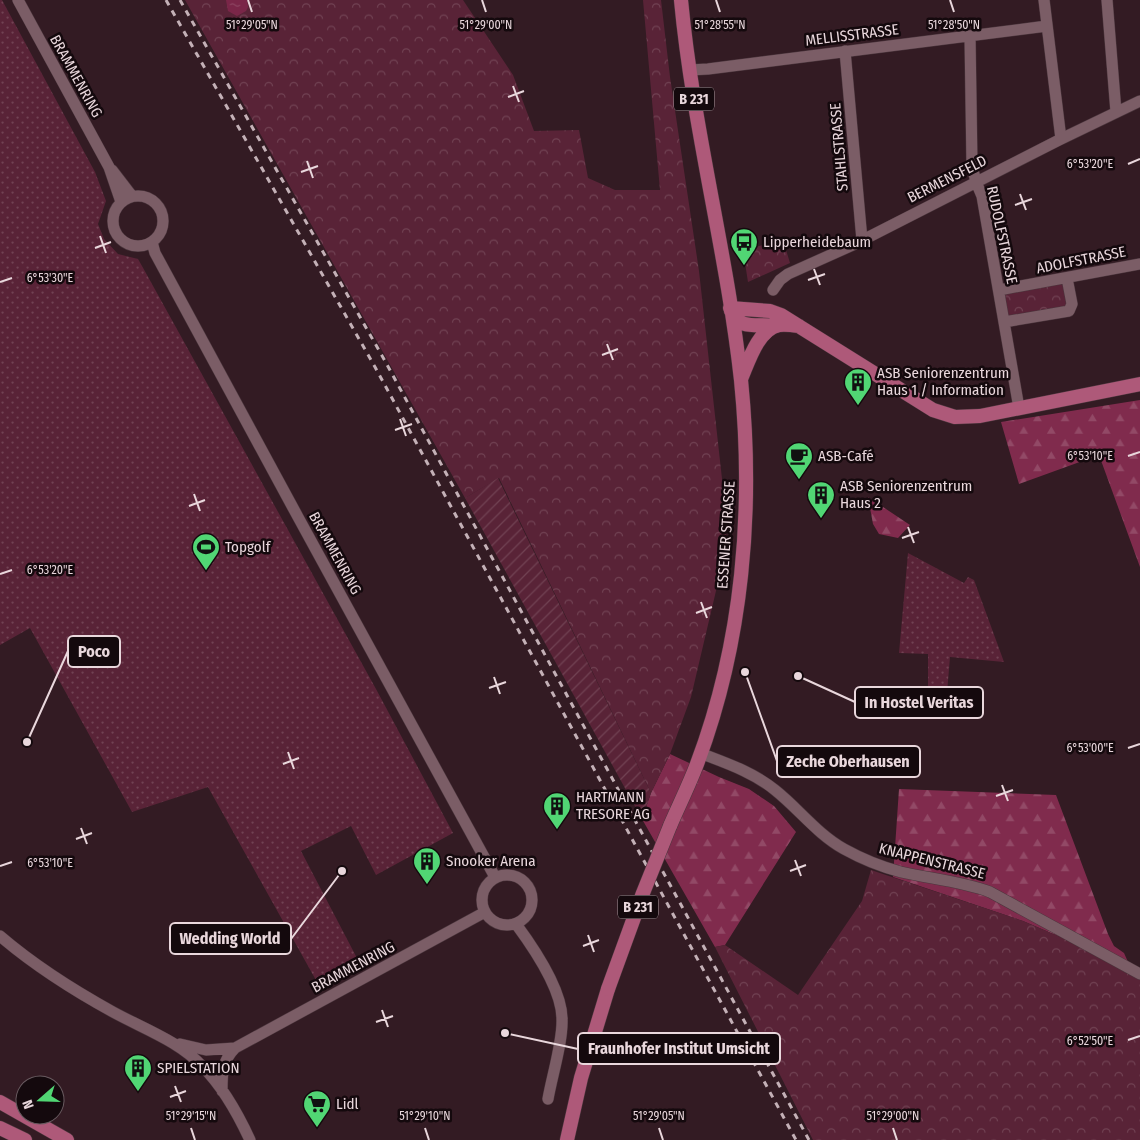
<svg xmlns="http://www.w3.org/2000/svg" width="1140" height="1140" font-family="'Fira Sans Condensed',sans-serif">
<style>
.grass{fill:url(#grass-dots)}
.forest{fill:url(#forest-firs)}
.park{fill:url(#park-crowns)}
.garden{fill:url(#garden-furrows)}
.water{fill:url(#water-ripples)}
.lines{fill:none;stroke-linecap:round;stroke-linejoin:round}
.minor-casing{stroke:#4c373e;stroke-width:12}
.major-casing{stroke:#4c373e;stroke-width:15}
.minor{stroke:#7b5d66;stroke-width:11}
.major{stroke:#ae5979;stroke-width:14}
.rail{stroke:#c4b1b7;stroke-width:3;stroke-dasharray:6 6;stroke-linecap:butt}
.major-bridge-casing{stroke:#4c373e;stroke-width:15;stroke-linecap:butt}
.major-bridge{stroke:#ae5979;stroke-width:14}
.ticks{fill:none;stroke:#e9d7dc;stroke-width:2}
.labels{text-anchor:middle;stroke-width:5;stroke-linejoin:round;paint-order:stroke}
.shield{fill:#14090d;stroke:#a9999e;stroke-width:1}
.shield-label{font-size:14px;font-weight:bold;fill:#e9d7dc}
.street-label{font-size:15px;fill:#e9d7dc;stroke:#14090d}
.poi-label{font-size:15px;fill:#e9d7dc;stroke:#14090d;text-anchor:start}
.ticks-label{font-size:12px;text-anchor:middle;fill:#e9d7dc;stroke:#14090d;stroke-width:5;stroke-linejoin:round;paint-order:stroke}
.leader{fill:none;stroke:#e9d7dc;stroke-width:2}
.callout-dot{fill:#e9d7dc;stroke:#14090d;stroke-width:2}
.callout{fill:#14090d;stroke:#e9d7dc;stroke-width:2}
.callout-label{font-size:16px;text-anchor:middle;font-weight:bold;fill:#e9d7dc}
</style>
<defs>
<pattern id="grass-dots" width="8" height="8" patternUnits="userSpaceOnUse" patternTransform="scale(1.25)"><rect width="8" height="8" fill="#592337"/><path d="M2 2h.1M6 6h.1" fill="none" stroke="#714253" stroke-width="1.8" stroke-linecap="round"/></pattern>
<pattern id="forest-firs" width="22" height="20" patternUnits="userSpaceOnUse" patternTransform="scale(1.25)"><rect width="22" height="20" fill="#802b4d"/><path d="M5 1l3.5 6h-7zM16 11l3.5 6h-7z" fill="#924966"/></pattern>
<pattern id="park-crowns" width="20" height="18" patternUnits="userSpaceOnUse" patternTransform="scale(1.25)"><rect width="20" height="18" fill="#592337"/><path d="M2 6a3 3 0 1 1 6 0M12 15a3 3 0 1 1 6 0" fill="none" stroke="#714253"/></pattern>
<pattern id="garden-furrows" width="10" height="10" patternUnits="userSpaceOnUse" patternTransform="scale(1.25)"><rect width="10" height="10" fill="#592337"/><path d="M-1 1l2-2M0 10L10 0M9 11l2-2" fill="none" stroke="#714253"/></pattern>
<pattern id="water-ripples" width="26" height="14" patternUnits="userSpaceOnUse" patternTransform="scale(1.25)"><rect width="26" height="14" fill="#7a2648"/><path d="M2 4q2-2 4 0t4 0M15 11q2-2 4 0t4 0" fill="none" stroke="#8d4562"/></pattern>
</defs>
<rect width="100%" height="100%" fill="#331b23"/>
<path class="grass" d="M0 0H2L95 172 106 201 98 224 104 239 118 254 138 259 142 266 376 689 453 833 376 875 351 826 301 851 359 962 317 982 208 787 132 812 30 628 0 645Z
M908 553 964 583 968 577 974 580 1004 662 950 657 945 717 924 715V691H928V654L899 653Z"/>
<path class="forest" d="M1140 400V567L1099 455 1019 484 1001 422Z
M868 497 910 525 898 538 879 534 873 524Z
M670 754 719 777 749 789 774 806 796 832 725 945 715 947 642 819 651 793Z
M899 789 1056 795 1108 934 1114 946 1124 953 1132 971 1079 945 1023 921 893 877Z"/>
<path class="park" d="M185 0H463L513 75 534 131 579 130 588 178 615 190H660L643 0H661L670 77 699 271 727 524 723 561 691 697 670 754 651 793 499 478 465 498Z
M783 240 790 263 748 282 743 250Z
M1067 278 1071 307 1004 322 999 290Z
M871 870 1023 921 1079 945 1140 977V1140H813L715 947 725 945 798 995 862 901Z"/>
<path class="garden" d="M498 478 651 793 642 819 465 498Z"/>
<path class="water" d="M226 0H247L248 7 246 11 237 16 228 11Z"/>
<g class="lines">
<g class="minor-casing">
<path id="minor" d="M18 0 109 167 121 202
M1044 0 1061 139
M1107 0 1116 112
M970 36 972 166 976 182 982 196 1019 408
M845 51 862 240
M690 70 708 69 1047 26
M112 170 132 196
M113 221a25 25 0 1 1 50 0a25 25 0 1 1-50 0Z
M152 242 155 253 298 517 495 877
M773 290 780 280 788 274 855 244 1061 139 1140 101
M999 290 1140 264
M1004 322 1069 311 1072 304 1067 278
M700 753C726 763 753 772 775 790 799 809 817 834 844 849 862 859 882 867 901 872 931 879 961 881 990 892L1140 974
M482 900a25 25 0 1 1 50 0a25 25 0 1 1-50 0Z
M516 924C533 947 562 990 562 1019 563 1041 552 1076 548 1099
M0 936C35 966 73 990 113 1012 144 1029 179 1041 203 1067 224 1088 238 1114 250 1140
M180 1044 206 1050 235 1048
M222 1091C222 1074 222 1061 235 1048L485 912"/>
</g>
<g class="major-casing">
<path id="major" d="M730 308 770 311 781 315 933 410 955 417 980 416 1140 384
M731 311C739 331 759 323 776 326
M741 379C748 363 758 329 779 325 785 324 792 325 799 326
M670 826C679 805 689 785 697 764 743 642 754 509 741 380 727 253 693 128 681 0
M0 1102 67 1140
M0 1128 25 1140
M567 1140 581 1078 608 989"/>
</g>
<use href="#minor" class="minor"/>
<use href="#major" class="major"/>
<path class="rail" d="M166 0 375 367 796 1140
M180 0 385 361 809 1140"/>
<g class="major-bridge-casing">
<path id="major-bridge" d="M608 989 643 893 670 826"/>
</g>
<use href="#major-bridge" class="major-bridge"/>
</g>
<path class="ticks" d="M248 0 252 12M482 0 486 12M716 0 720 12M950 0 954 12M513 86 519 102M508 97 524 91M307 161 313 178M1128 164 1140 159M301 172 318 166M1020 194 1026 210M1015 205 1032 199M100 236 106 253M95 248 111 242M814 269 820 285M808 280 825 274M0 282 12 278M607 344 613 360M602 355 618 349M400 419 406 436M395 430 412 424M1128 456 1140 452M194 494 200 511M189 506 205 500M908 527 914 543M902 538 919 532M0 574 12 570M701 602 707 618M696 613 712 607M494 677 500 694M489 688 506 682M1128 748 1140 744M288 752 294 769M283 764 299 758M1002 785 1008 801M996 796 1013 790M81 828 87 844M76 839 92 833M795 860 801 876M0 866 12 862M790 871 806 865M588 935 594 952M583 946 599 940M382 1010 388 1027M376 1022 393 1016M1128 1040 1140 1036M175 1086 181 1102M170 1097 186 1091M191 1128 195 1140M425 1128 429 1140M659 1128 663 1140M893 1128 897 1140"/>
<defs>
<g id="bus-pin" transform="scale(1.4375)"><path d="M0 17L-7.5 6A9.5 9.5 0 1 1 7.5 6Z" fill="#51d674" stroke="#14090d"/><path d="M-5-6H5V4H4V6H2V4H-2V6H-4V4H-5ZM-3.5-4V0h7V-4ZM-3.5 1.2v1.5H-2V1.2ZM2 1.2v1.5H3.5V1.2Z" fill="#111"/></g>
<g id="building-pin" transform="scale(1.4375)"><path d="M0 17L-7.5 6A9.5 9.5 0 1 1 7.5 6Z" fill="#51d674" stroke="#14090d"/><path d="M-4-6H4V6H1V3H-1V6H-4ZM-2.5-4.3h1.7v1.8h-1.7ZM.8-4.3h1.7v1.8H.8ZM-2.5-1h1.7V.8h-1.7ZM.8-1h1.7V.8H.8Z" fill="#111"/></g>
<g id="cafe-pin" transform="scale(1.4375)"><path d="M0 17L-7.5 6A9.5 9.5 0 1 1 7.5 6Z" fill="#51d674" stroke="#14090d"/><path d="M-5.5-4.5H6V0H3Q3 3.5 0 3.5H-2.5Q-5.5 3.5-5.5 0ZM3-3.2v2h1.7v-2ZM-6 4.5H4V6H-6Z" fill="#111"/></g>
<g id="stadium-pin" transform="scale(1.4375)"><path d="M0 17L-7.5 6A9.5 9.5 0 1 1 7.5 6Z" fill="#51d674" stroke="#14090d"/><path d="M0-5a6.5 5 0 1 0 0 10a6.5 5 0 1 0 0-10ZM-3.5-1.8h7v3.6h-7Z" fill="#111"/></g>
<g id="supermarket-pin" transform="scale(1.4375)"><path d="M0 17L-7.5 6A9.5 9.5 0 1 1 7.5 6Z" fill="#51d674" stroke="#14090d"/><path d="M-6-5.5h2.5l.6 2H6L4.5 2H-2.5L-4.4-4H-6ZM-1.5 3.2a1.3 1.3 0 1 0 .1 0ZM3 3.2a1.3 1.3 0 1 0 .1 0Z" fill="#111"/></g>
</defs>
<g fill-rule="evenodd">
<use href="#bus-pin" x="744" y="242"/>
<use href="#building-pin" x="858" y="382"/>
<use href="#cafe-pin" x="799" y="456"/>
<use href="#building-pin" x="821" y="495"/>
<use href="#stadium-pin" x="206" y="547"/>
<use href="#building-pin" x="557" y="806"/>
<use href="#building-pin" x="427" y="861"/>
<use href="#building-pin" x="138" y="1068"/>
<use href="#supermarket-pin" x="317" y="1104"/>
</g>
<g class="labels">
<g class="shield">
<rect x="674" y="87.5" width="40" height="23" rx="4"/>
<rect x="618" y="895.5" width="40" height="23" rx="4"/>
</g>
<g class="shield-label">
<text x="694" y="104">B 231</text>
<text x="638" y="912">B 231</text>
</g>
<g class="street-label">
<text transform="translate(852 35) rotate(-7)" y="5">MELLISSTRASSE</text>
<text transform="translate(76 76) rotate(61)" y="5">BRAMMENRING</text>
<text transform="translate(839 147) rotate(-95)" y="5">STAHLSTRASSE</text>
<text transform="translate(947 179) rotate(-27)" y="5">BERMENSFELD</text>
<text transform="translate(1002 235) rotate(78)" y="5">RUDOLFSTRASSE</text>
<text transform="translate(1081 260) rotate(-11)" y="5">ADOLFSTRASSE</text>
<text transform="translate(726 535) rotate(-86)" y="5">ESSENER STRASSE</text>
<text transform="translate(335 553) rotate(61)" y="5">BRAMMENRING</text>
<text transform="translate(932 861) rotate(14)" y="5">KNAPPENSTRASSE</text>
<text transform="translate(353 967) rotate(-28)" y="5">BRAMMENRING</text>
</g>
<g class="poi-label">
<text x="763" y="247">Lipperheidebaum</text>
<text x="877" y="378">ASB Seniorenzentrum<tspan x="877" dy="17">Haus 1 / Information</tspan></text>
<text x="818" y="461">ASB-Café</text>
<text x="840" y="491">ASB Seniorenzentrum<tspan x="840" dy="17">Haus 2</tspan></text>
<text x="225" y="552">Topgolf</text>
<text x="576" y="802">HARTMANN<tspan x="576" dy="17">TRESORE AG</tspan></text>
<text x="446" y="866">Snooker Arena</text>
<text x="157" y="1073">SPIELSTATION</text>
<text x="336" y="1109">Lidl</text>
</g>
</g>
<g class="ticks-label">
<text x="252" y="29">51°29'05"N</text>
<text x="486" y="29">51°29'00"N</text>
<text x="720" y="29">51°28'55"N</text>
<text x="954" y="29">51°28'50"N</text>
<text x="1090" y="168">6°53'20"E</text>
<text x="50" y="282">6°53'30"E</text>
<text x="1090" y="460">6°53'10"E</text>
<text x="50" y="574">6°53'20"E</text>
<text x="1090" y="752">6°53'00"E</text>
<text x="50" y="867">6°53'10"E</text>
<text x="1090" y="1045">6°52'50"E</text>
<text x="191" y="1120">51°29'15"N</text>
<text x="425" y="1120">51°29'10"N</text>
<text x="659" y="1120">51°29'05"N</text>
<text x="893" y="1120">51°29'00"N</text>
</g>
<path class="leader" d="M27 742L68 651M798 676L855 702M745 672L777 761M342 871L291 939M505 1033L578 1049"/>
<g class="callout-dot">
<circle cx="27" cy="742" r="5"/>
<circle cx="798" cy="676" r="5"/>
<circle cx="745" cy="672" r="5"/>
<circle cx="342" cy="871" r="5"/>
<circle cx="505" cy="1033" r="5"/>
</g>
<g class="callout">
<rect x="68" y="636" width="52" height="31" rx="5"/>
<rect x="855" y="687" width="128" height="31" rx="5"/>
<rect x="777" y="746" width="143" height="31" rx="5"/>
<rect x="170" y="923" width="121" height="31" rx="5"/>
<rect x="578" y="1033" width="202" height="31" rx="5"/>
</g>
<g class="callout-label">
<text x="94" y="657">Poco</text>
<text x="919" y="708">In Hostel Veritas</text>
<text x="848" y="767">Zeche Oberhausen</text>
<text x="230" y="944">Wedding World</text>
<text x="679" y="1054">Fraunhofer Institut Umsicht</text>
</g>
<g transform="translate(40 1100) rotate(250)"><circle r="24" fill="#14090d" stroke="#695b60"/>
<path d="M0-4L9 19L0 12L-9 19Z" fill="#51d674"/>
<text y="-8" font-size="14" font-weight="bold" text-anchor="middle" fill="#e9d7dc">N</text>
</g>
</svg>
